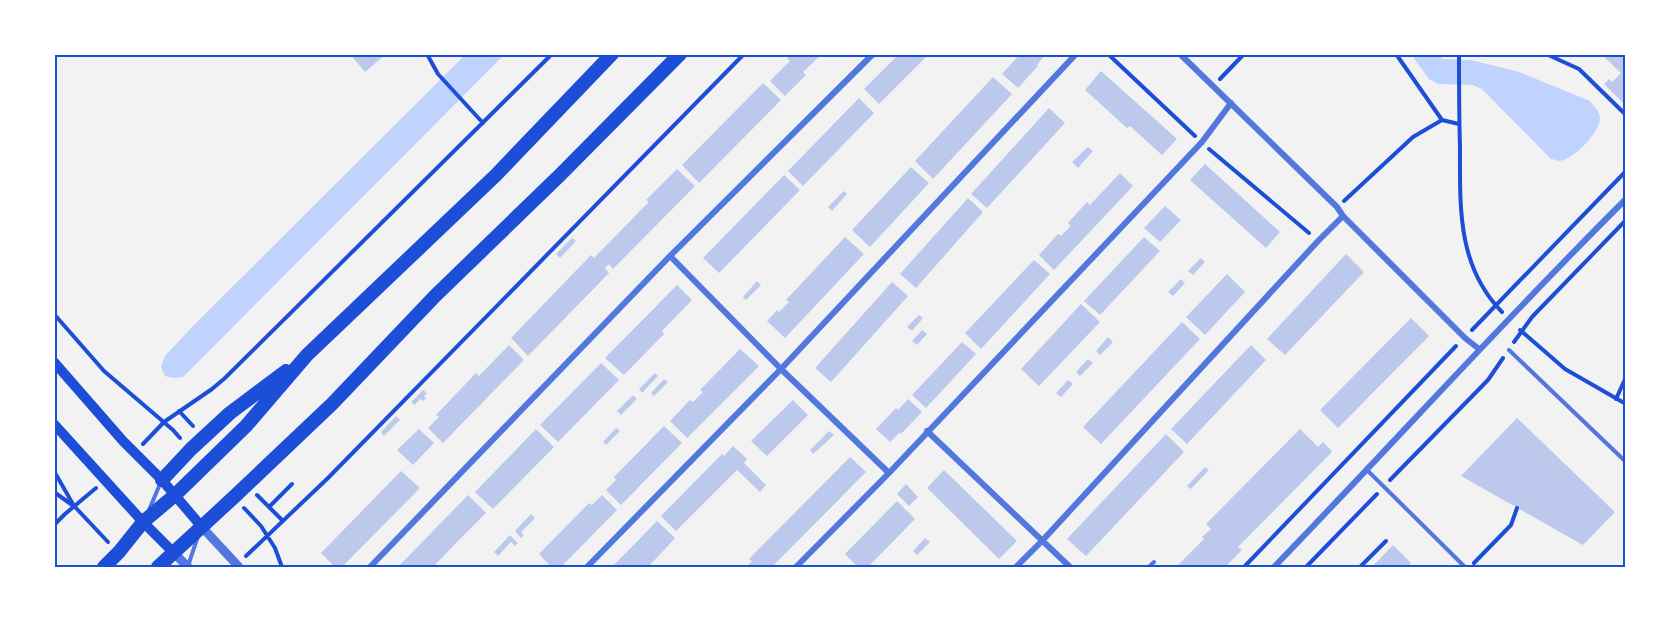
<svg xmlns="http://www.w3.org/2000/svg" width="1680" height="621" font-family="Overpass,sans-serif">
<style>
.water{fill:#bfd3fe}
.building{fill:#bdc9ec}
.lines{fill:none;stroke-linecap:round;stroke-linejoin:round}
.path{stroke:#1d4ed8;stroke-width:4}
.service{stroke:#5277de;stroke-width:4}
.minor{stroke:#5277de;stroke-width:6}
.tertiary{stroke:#5277de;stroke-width:9}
.secondary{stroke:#1d4ed8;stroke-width:10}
.trunk{stroke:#1d4ed8;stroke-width:14}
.neatline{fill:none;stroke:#1d4ed8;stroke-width:2}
</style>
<rect width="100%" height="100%" fill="#f2f2f2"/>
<path class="water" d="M466 54H505L183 377 173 378 165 376 161 367 165 356 191 328Z
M1411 54H1438L1443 59 1471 60 1519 72 1590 101C1594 106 1599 111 1600 117 1601 132 1574 159 1560 161 1557 161 1554 159 1551 159L1482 89 1473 85 1438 84 1429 79Z"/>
<path class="building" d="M350 54H386L365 72Z
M791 54H822L803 72 806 75 785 96 770 81 790 61 787 58Z
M899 54H929L879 104 864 89Z
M1020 54H1046L1037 65 1038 66 1018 88 1002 74Z
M1601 54H1626V106L1604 84 1609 79 1612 82 1621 73Z
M1101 71 1177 139 1162 155 1130 126 1127 128 1085 90Z
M993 77 1012 94 933 179 915 161Z
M763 83 781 100 699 183 682 165Z
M859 98 874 113 803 186 788 171Z
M1049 108 1065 123 987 208 971 194Z
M1088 147 1093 151 1078 168 1072 162Z
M1205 164 1280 232 1266 248 1190 180Z
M911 167 929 183 870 247 852 230Z
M677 169 695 186 613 269 609 264 605 268 609 273 528 356 511 338 591 255 594 258 638 213 649 202 646 200Z
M1120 173 1133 186 1054 270 1039 255 1058 234 1061 236 1071 226 1068 223 1087 202 1090 205Z
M784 175 800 190 719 273 703 258Z
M844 191 847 194 832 211 828 207Z
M968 198 983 212 916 288 900 274Z
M1165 206 1181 220 1160 242 1144 228Z
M845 237 864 254 785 338 767 321 777 310 779 312 789 302 786 300Z
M1144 237 1160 251 1100 315 1084 301Z
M572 238 576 241 560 258 556 254Z
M1346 254 1364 272 1285 355 1267 339Z
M1201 258 1205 262 1193 275 1188 271Z
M1034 260 1050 274 981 349 965 333Z
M1227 274 1245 292 1205 335 1186 317Z
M1181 279 1185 283 1173 296 1168 292Z
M757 281 761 285 746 300 743 297Z
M892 282 908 296 831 382 815 368Z
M677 285 692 300 662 331 664 334 624 375 605 358Z
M1081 304 1100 322 1039 386 1021 369Z
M919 315 923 318 912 331 907 327Z
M1411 318 1429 336 1338 428 1320 410Z
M1182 322 1200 339 1101 444 1083 427Z
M922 330 927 334 917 345 912 341Z
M1108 337 1113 342 1100 355 1096 351Z
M962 342 976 354 926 408 912 395Z
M509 345 524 360 443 443 428 428 439 417 436 415 476 373 479 376Z
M1251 345 1266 360 1187 444 1171 429Z
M740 349 759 366 687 438 670 421 690 400 693 402 703 392 700 390Z
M1088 359 1093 363 1080 376 1076 372Z
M601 363 619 380 558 442 540 425Z
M655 373 658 376 642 393 639 389Z
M664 379 668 382 654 396 651 393Z
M1068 380 1073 384 1061 397 1056 393Z
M423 390 427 393 424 396 426 398 423 401 420 399 415 405 411 402Z
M633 395 637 399 621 415 617 411Z
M908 399 922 412 901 434 900 432 890 442 876 429 896 408 898 410Z
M793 400 808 415 767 456 751 441Z
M396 416 400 420 384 436 381 432Z
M1517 418 1615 512 1583 545 1461 476Z
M664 426 682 443 621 505 606 490 616 480 614 477Z
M616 428 620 431 606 445 603 442Z
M419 429 434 443 413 465 397 450Z
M536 429 554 447 493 509 475 492Z
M1300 429 1318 447 1323 442 1332 451 1330 454 1238 547 1242 550 1226 566 1176 567 1204 539 1202 537 1211 529 1206 524Z
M829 431 834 435 813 454 810 450Z
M1166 434 1184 452 1086 556 1067 539Z
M733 446 747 459 744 463 766 485 760 492 737 470 676 531 661 516 722 454 724 456Z
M850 457 866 472 772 567H746L752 561 749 559Z
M1205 467 1209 470 1191 489 1187 486Z
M944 470 1017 541 999 559 927 488Z
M401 471 420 488 342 567H335L321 553Z
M906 484 918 497 909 506 897 494Z
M468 495 486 513 455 544 433 567H398Z
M602 495 617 510 561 567H551L539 554 589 503 592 505Z
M897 501 915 519 868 567H858L845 554Z
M531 514 535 518 521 532 524 535 521 538 515 531Z
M657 521 675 538 665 549 648 567H612Z
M510 535 518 543 515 546 511 542 498 556 494 552Z
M925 538 930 542 917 555 913 551Z
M1393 545 1411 563 1408 567H1372Z"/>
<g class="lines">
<path class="path" d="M1108 54 1195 136
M1396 54 1442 120
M1459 54C1459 85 1459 116 1460 147 1460 207 1457 266 1502 312
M1546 54 1579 69 1626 115
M428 56 438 74 483 123
M1220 79 1244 54
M1209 149 1309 233
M1344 201 1413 137 1442 120 1459 124
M54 314 104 371 173 430 180 438
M1472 330 1626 171
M1520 330 1565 369 1626 404
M1514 342 1532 317 1626 220
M1616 399 1626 377
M179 411 193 426
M143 444 164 422 212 389 225 378 552 54
M54 471 74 506
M1390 480 1488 380 1503 358
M54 492 75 507 108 542
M257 495 282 520
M269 507 292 484
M244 508 261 526 275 548 282 567
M54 525 65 514 96 488
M246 556 328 478 744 54
M1474 563 1511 525 1517 508
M1244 567 1456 346
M1306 567 1377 494
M1360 567 1386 541"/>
<path class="service" d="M1509 350 1626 462
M1367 470 1465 567
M149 510 160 484
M188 566 198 536
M1149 567 1154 562"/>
<path class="minor" d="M1180 54 1337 207 1343 216 1465 338 1479 349
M670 256 781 369 889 473
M927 431 1070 567
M370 567 670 256 873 54
M587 567 781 369 1076 54
M796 567 889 473 1202 142 1231 103
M1016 567 1042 541 1318 241 1343 216
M1274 567C1392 445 1505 319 1626 199"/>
<path class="tertiary" d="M201 526 239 567
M173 552 188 567"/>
<path class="secondary" d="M54 362 123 441 162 480 201 526
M54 424 143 522 173 552"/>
<path class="trunk" d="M162 480 191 449 230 413 286 371
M104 567 119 552 143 522 175 495 246 426 307 355 496 175 612 54
M158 567 234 497 332 404 435 296 560 175 680 54"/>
</g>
<rect width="1680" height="621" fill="none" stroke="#ffffff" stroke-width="111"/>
<rect x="56" y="56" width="1568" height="510" class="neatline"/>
</svg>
